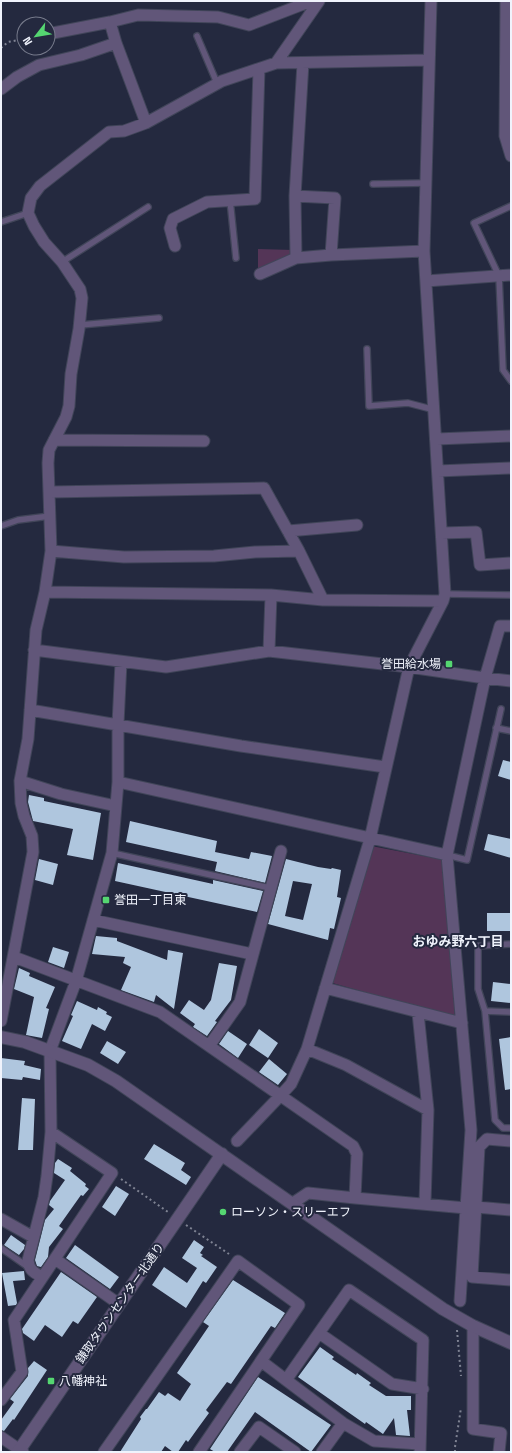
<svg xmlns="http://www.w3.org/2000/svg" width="512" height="1453" font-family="'Space Grotesk','Noto Sans JP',sans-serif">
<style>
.green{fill:#543557}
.building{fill:#afc6de;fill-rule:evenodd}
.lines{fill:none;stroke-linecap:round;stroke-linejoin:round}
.service-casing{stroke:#414559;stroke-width:8}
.minor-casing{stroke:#414559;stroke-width:13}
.tertiary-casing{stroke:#414559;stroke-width:14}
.path{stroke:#7f8393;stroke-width:2;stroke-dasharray:2 3;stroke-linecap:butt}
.service{stroke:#615679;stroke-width:5.5}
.minor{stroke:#615679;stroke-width:11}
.tertiary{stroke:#615679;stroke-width:12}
.poi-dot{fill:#55d671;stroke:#24293f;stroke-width:1.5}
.labels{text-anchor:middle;stroke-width:4;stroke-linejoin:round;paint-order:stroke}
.poi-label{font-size:12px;fill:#f0f3fc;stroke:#24293f;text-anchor:start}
.street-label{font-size:12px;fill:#f0f3fc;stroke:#24293f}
.neighbourhood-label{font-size:13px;font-weight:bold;fill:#f0f3fc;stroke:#24293f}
</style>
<rect width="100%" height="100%" fill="#24293f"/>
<path class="green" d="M258 249 294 250V256L258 270Z
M371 846 445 860 455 1018 329 982Z"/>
<path class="building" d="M503 760 511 762V780L498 776Z
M29 795 44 798V801L101 813 93 860 67 855 73 829 33 821 28 802Z
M130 821 217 841 215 852 249 859 251 852 272 856 265 883 215 871 217 862 126 842Z
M488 834 511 839V858L484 850Z
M39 859 58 864 53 885 35 880Z
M286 859 318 867 331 869 332 868 341 870 337 897 341 898 334 929 330 928 328 940 268 924ZM293 881 312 884 303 920 285 916Z
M118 863 213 884V880L263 891 257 912 115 881Z
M487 913H511V931H487Z
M96 936 117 938V941L167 960 168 950 183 953 174 1009 156 995 154 1002 121 990 131 967 123 963 125 957 92 954Z
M53 947 69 952 64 968 48 962Z
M219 963 237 966 231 1000 215 1021 217 1022 207 1036 193 1027 195 1024 180 1013 189 1000 204 1010 211 1000Z
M19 968 30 973 29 976 55 987 46 1008 49 1009 42 1038 26 1035 34 997 14 989Z
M493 982 511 984V1003L491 1001Z
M77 1001 97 1010 98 1007 107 1012 106 1014 112 1017 105 1031 92 1024 81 1049 62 1041 73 1016 71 1015Z
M259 1029 278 1043 268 1058 249 1045Z
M228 1031 247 1044 238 1058 219 1044Z
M511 1037V1089L505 1090 499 1039Z
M107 1041 126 1052 118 1064 100 1053Z
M1 1058 25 1061 24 1065 41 1069 40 1080 23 1077 22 1080 1 1078Z
M269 1059 287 1074 278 1085 259 1072Z
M22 1098 35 1099 33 1150H18Z
M154 1144 185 1163 181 1170 191 1177 186 1185 144 1159Z
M58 1159 72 1168 70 1171 86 1184 85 1186 89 1189 83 1196 81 1195 59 1226 63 1229 49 1247 48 1257 41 1267 37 1266 35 1260 45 1220 54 1209 49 1205 50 1201 65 1180 54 1173 55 1163Z
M116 1186 129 1194 115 1216 102 1207Z
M11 1235 25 1245 24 1249 19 1255 4 1245Z
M194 1240 204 1247 200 1253 203 1255 201 1256 217 1267 206 1283 203 1281 186 1308 152 1285 164 1267 187 1283 197 1268 182 1258Z
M75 1245 119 1277 110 1289 66 1258Z
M24 1271 25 1280 13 1281 17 1303 16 1305 8 1306 2 1273Z
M61 1272 97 1297 78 1324 73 1321 62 1337 45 1325 34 1341 23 1333 22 1329Z
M233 1280 285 1313 275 1328 271 1326 231 1384 227 1382 206 1410 209 1413 198 1428 188 1442 186 1440 178 1452H173L165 1446 161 1452H120L141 1419 140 1417 146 1409H147L159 1392 165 1396 168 1393 180 1401 191 1384 177 1373 209 1326 203 1322Z
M320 1347 334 1357 332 1359 356 1375 357 1373 371 1383 369 1385 386 1396H411V1410H407L410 1436 396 1435 394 1418 383 1434 366 1422 365 1424 298 1377Z
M34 1361 47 1370 14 1420 13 1419 4 1431 1 1430V1420L14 1402 10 1399 28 1376V1368Z
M258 1377 331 1425 311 1452 255 1412 227 1452H215L210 1449Z"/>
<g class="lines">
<g class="service-casing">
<path id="service" d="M197 36 217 83
M373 184 425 183
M230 200 236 258
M511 206 474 223 499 276 503 370 511 381
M1 222 28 213
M62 262 148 207
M80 325 159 318
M367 349 369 406 408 403 435 410
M1 526 18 520 50 516
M445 594 511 595
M496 728 511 731
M112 853 270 888
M447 855 467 860 501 709
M511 944 478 946V989L485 1011 495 1120 503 1128H511
M485 1011 511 1012
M1 1248 28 1267"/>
</g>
<g class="minor-casing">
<path id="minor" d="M506 1 505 136 511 156
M110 22 116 43 146 123
M53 33 110 22 138 15 218 17 249 25 306 3 319 1
M276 63 319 1
M1 89 17 77 39 65 81 55 116 43
M295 196 335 198 331 255
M175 246 170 228 173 219 207 202 255 199 259 69
M296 258 295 196 303 63
M260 274 296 258 331 255 424 251
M426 281 511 275
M437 439 511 436
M54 440 204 441
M438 471 511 468
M50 492 264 488 299 551 323 600
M288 531 357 525
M442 533 476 532 480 565 511 563
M51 551 124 557 214 556 255 552 299 551
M45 592 271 595 323 600 443 601
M34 650 166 667 269 651 409 667 485 678 511 681
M269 651 271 595
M30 710 241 746 385 767
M20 781 61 794 116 806
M118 782 447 855
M93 920 252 954
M14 957 160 1012 353 1146 357 1154 355 1198 466 1208
M325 988 462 1023
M418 1013 428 1110 425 1203
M1 1021 33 852 32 836 24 816 21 803 20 781 28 739 36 630 45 592 51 551 48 463 49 450 66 417 69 406 71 374 79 329 82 298 80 289 62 262 44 242 34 226 28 213 31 198 40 186 109 132 124 131 146 123 222 81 276 63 429 60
M209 1046 240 1002 281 851
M307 1049 346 1065 428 1110
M237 1141 281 1095 291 1084 307 1049 370 839 409 667 443 601 445 594 424 251 431 1
M511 1141 487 1139 479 1147 472 1277 511 1280
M293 1203 308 1193 355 1198
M476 1207 511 1210
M1 1219 33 1237
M55 1259 119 1304
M42 1277C33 1272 29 1270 28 1260L44 1197 47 1176 51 1132 50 1051 76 981 112 853 118 782V724L121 662
M460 1301 471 1130 447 855 485 678 500 626H511
M473 1326V1429L501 1433 499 1452
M319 1333 392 1384 423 1389
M261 1361 286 1380
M1 1400 22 1372 14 1320 112 1173 51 1132
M1 1437 23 1452
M104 1452 238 1261 299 1305 199 1452
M240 1452 259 1427 295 1452
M322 1452 343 1423
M420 1452 423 1340 349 1290 286 1380 343 1423 374 1441 420 1444"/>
</g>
<g class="tertiary-casing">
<path id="tertiary" d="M1 1037 25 1042 88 1065 116 1081 443 1309 473 1326 511 1343
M18 1452 222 1154"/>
</g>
<path class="path" d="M1 48 8 42 24 39
M121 1179 168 1212
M186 1225 229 1254
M457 1330 461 1376
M455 1452V1447L461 1408"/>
<use href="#service" class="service"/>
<use href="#minor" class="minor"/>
<use href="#tertiary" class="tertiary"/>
</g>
<g class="poi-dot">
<rect x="445" y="660" width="8" height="8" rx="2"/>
<rect x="102" y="896" width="8" height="8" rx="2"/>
<circle cx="223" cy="1212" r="4"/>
<rect x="47" y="1377" width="8" height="8" rx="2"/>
</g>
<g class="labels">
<g class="poi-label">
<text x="441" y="668" text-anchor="end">誉田給水場</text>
<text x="114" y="904">誉田一丁目東</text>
<text x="231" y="1216">ローソン・スリーエフ</text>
<text x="59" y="1385">八幡神社</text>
</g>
<g class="street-label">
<text transform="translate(120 1303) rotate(-55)" y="4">鎌取タウンセンター北通り</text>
</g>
<g class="neighbourhood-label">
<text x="458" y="946">おゆみ野六丁目</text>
</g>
</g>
<rect width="512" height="1453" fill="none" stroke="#f0f3fc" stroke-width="4"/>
<g transform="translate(36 36) rotate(239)"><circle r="19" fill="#24293f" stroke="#767a8b"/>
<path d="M0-3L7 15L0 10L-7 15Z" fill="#55d671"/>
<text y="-6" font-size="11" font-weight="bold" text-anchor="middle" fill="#f0f3fc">N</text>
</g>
</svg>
